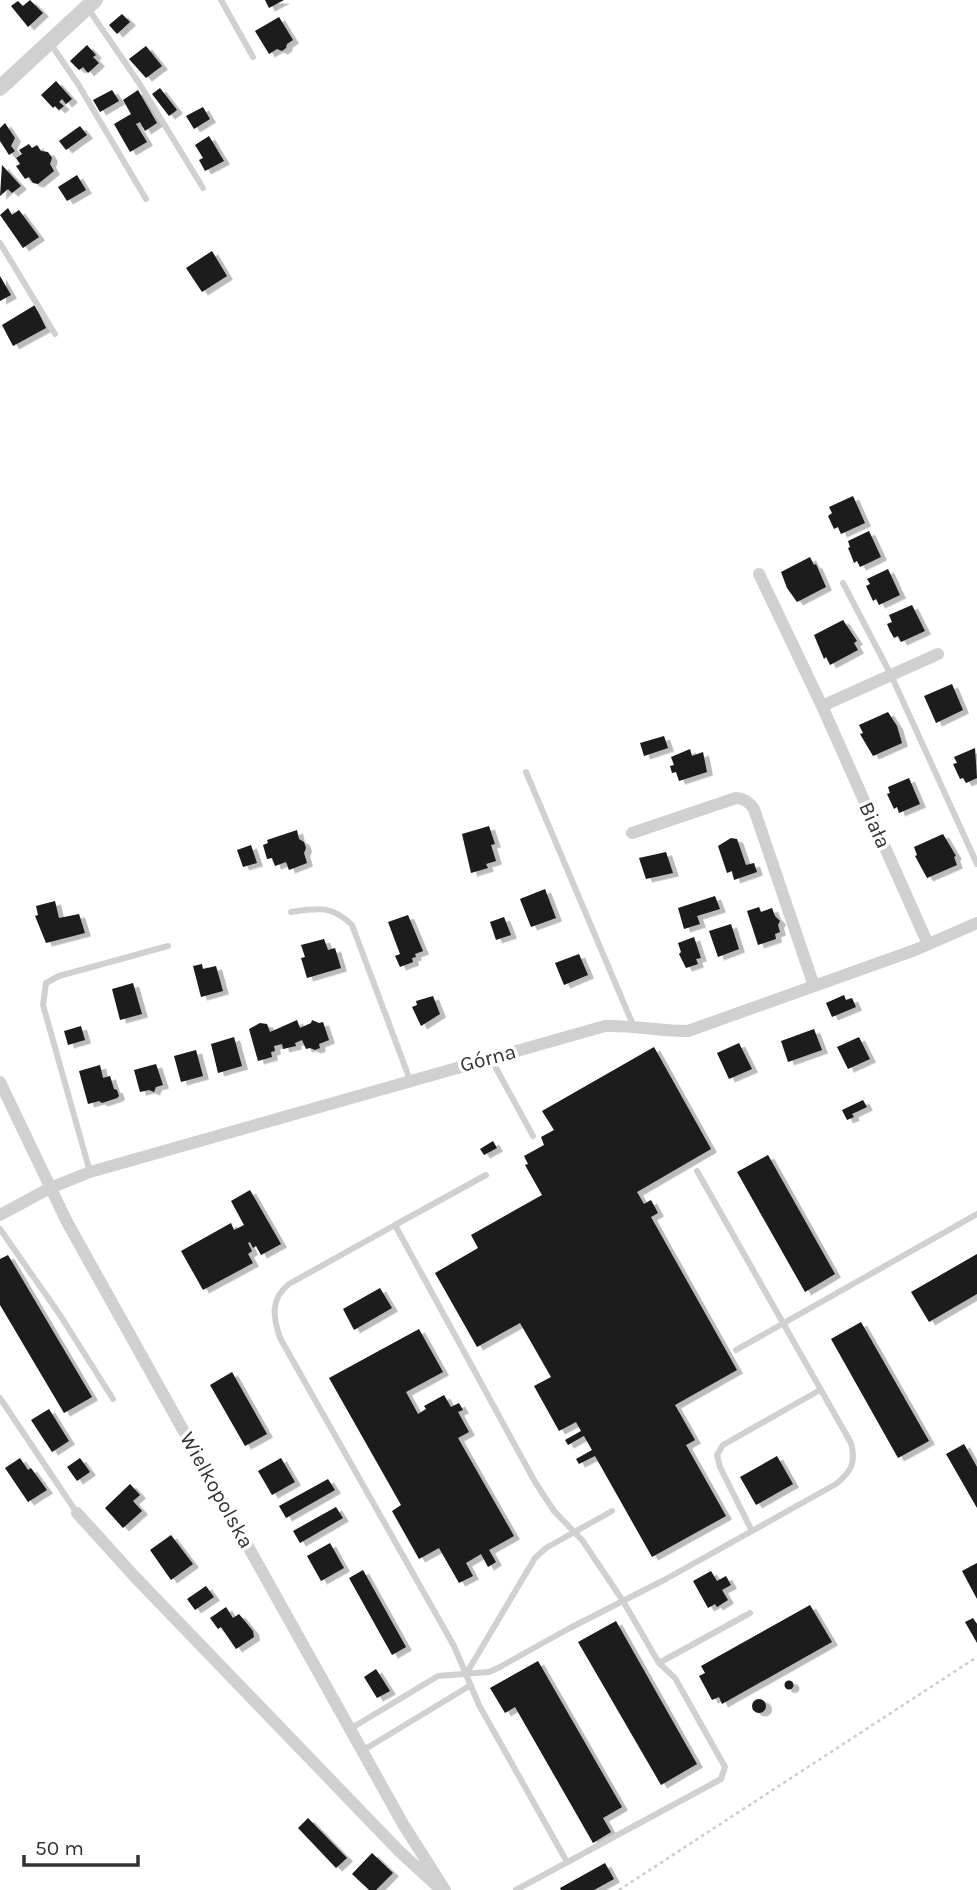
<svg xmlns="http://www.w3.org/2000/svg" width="977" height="1890" font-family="Karla,sans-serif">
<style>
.building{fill:#1a1a1a;filter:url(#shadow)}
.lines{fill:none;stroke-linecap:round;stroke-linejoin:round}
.path{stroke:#cdcdcd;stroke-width:2.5;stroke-dasharray:3.5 3.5;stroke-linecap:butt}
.service{stroke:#d0d0d0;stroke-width:6}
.minor{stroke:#d0d0d0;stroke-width:12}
.tertiary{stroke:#d0d0d0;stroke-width:16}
.labels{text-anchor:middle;stroke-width:7;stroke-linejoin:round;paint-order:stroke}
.street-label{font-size:21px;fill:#333;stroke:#fff}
</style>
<defs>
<filter id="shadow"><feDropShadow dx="6" dy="3.5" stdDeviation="0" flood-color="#0004"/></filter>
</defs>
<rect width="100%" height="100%" fill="#fff"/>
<path class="building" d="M30 0 43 13 28 27 11 6 18 1 23 6Z
M265 0H284L269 8Z
M122 14 130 22 117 34 109 25Z
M279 17 293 40 287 44 286 48 282 51 277 49 269 54 255 31Z
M87 45 96 55 93 57 99 63 88 73 83 67 79 70 70 61Z
M146 46 162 66 146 78 129 59Z
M56 81 72 99 66 104 62 99 59 102 64 106 59 110 55 106 53 108 41 95Z
M160 88 177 110 169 116 152 94Z
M112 90 119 101 100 112 93 100Z
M138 90 157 123 145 131 140 122 136 124 147 142 130 152 114 124 131 114 123 100Z
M203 107 210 119 194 129 186 116Z
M5 123 15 138 11 146 15 151 9 155 0 141V128Z
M80 126 87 135 66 150 59 141Z
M209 136 224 161 205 171 199 160 203 158 195 145Z
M29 144 32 148 37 145 41 151 48 152 52 158 50 164 54 171 38 184 33 183 29 177 25 179 16 166 20 164 16 158 22 154 19 150Z
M2 165 21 186 12 193 8 189 0 196Z
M77 175 86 190 67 201 58 187Z
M8 208 12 215 19 210 39 237 23 248 0 215Z
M212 251 227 276 202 292 186 268Z
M0 276 11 295 0 301Z
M35 305 46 328 13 346 2 325Z
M853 496 865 523 841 534 838 527 834 529 828 516 832 513 829 507Z
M869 531 881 557 860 567 857 561 854 563 851 555 848 548 850 547 848 541Z
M810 557 814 565 816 564 826 587 797 602 787 588 781 572Z
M888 569 900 595 879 605 876 599 873 601 866 586 870 584 867 579Z
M912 605 925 631 901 642 898 636 894 638 890 631 887 624 892 622 889 615Z
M843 620 857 641 854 643 858 650 830 665 826 657 824 659 814 635Z
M952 684 963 710 936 723 924 696Z
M888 712 897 726 902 743 873 756 860 734 863 733 859 725Z
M664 736 668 748 644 756 640 743Z
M975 748 977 778 966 783 963 778 960 779 953 764 957 763 954 757Z
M690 749 692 756 703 752 707 772 679 781 676 772 672 773 670 766 674 765 671 757Z
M909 778 920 804 899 813 897 807 894 809 887 794 890 793 888 787Z
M489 826 495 844 491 845 496 861 486 864 488 868 471 873 462 834Z
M297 830 299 839 304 842 306 848 304 853 307 863 289 870 286 862 275 866 272 858 267 859 263 845 268 843 267 840Z
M943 834 956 856 954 857 957 865 927 878 915 856 917 855 914 847Z
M731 838 737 839 746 865 754 863 757 872 734 880 732 871 727 873 718 846Z
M251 845 257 863 243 867 237 850Z
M666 852 673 873 646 879 639 858Z
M545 889 556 918 531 927 520 899Z
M715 896 720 909 697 916 700 924 684 929 678 908Z
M55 901 59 918 79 914 85 933 46 943 35 916 38 915 36 906Z
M759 907 761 912 772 908 775 916 780 921 778 925 780 932 775 934 776 939 758 945 747 911Z
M408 915 423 951 415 954 416 957 412 958 413 962 400 967 395 956 400 954 388 922Z
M504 917 511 935 496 940 490 922Z
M731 924 739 949 718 957 709 931Z
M694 937 701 958 696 959 698 964 686 968 679 954 681 952 678 943Z
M324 939 328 950 335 948 341 968 307 978 301 958 305 957 301 945Z
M579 954 588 975 564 985 555 963Z
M202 964 203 969 216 966 223 991 201 997 193 966Z
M133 983 142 1014 120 1020 112 989Z
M844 995 846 1000 852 998 856 1007 832 1017 826 1003Z
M433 996 440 1014 421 1026 412 1007 417 1005 416 1001Z
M297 1020 300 1028 311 1023 312 1020 319 1023 323 1022 329 1040 319 1044 320 1048 315 1050 310 1048 306 1049 302 1040 295 1043 296 1046 283 1049 282 1044 274 1046 275 1051 271 1052 272 1057 258 1061 249 1029 260 1023 267 1024 270 1032Z
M81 1026 85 1040 68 1045 64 1031Z
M814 1029 822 1050 788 1062 781 1041Z
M234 1037 242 1066 218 1073 211 1044Z
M859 1037 870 1059 848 1069 837 1047Z
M739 1043 752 1069 729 1079 717 1053Z
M654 1047 711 1149 637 1192 644 1204 651 1200 658 1213 651 1217 737 1370 675 1405 695 1440 686 1445 726 1516 652 1557 595 1456 579 1464 576 1459 592 1450 584 1436 568 1445 565 1440 581 1431 576 1422 559 1431 534 1386 551 1377 520 1323 477 1347 435 1273 478 1248 471 1235 542 1195 525 1165 528 1164 524 1156 544 1145 541 1137 554 1130 542 1111Z
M196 1050 203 1076 181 1082 174 1056Z
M156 1064 163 1085 156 1087 154 1092 149 1090 140 1092 134 1070Z
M100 1065 103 1078 110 1076 114 1089 117 1090 119 1096 117 1098 102 1103 99 1101 88 1104 79 1071Z
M863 1100 867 1107 852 1114 854 1117 847 1120 842 1110Z
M493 1141 497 1148 484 1155 480 1149Z
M768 1155 835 1274 805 1292 737 1172Z
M250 1190 281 1244 261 1255 256 1246 253 1248 250 1242 248 1243 252 1251 248 1254 253 1263 203 1290 181 1251 231 1223 234 1230 244 1225 231 1201Z
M977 1254V1294L929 1322 911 1292Z
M8 1255 92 1397 64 1413 0 1305V1259Z
M380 1288 392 1308 354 1330 343 1309Z
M861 1322 929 1441 898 1458 831 1339Z
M419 1329 443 1372 406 1392 418 1414 426 1409 424 1406 444 1395 451 1407 459 1403 463 1410 458 1412 469 1432 458 1438 514 1536 489 1550 496 1562 488 1567 481 1554 466 1563 473 1576 459 1583 439 1548 419 1559 392 1511 401 1505 329 1378Z
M232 1372 267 1434 245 1446 210 1385Z
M49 1409 69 1441 52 1452 31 1420Z
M964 1444 977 1467V1508L946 1454Z
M777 1456 793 1484 756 1505 740 1477Z
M20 1458 28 1470 31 1468 47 1490 28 1502 5 1468Z
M80 1458 90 1472 77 1481 67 1467Z
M281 1458 295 1482 272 1495 258 1471Z
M328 1479 335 1490 286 1518 279 1506Z
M130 1484 140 1495 133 1501 142 1511 123 1528 105 1508Z
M336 1507 343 1518 300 1543 293 1531Z
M171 1535 193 1564 171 1580 150 1550Z
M330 1543 344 1568 321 1581 307 1556Z
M977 1563V1599L962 1571Z
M363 1570 406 1647 392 1655 349 1578Z
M711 1571 717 1581 726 1576 731 1585 722 1590 728 1600 717 1607 715 1604 708 1608 693 1581Z
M206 1586 214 1597 195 1610 187 1599Z
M810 1605 832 1642 722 1704 719 1697 712 1700 699 1676 705 1673 701 1666Z
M226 1607 233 1618 239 1614 253 1631 254 1637 236 1649 221 1627 218 1629 210 1618Z
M973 1618 977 1624V1643L965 1622Z
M616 1621 697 1764 661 1785 578 1642Z
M538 1661 622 1807 603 1818 611 1832 593 1843 515 1707 505 1713 490 1688Z
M376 1669 390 1691 377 1698 364 1677Z
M784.5 1685a4.5 4.5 0 1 1 9 0a4.5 4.5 0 1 1-9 0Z
M752 1706a7 7 0 1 1 14 0a7 7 0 1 1-14 0Z
M308 1818 347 1858 336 1868 298 1828Z
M372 1853 393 1873 376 1890H369L352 1874Z
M605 1863 614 1879 594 1890H561L560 1888Z"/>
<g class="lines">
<path class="path" d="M619 1890 977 1657"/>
<path class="service" d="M221 0 253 57
M87 7 139 83 203 188
M50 43 78 84 146 199
M0 243 55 334
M843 583 891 675 977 864
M526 772 633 1025
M291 912C318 908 332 905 352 925L410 1080
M491 1059 533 1136
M90 1172 43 1005 46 983 59 976 168 946
M395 1225 486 1175
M0 1229 60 1315 113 1399
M736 1350 977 1214
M0 1398 77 1513
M752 1531 720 1467 717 1455 723 1445 820 1390
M659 1663 750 1613
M466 1674 535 1558 546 1548 612 1511
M350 1729 438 1676 489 1672 498 1668 568 1629 666 1579 836 1484C852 1471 856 1462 851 1443L697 1171
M362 1751 471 1685
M516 1890 721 1779 725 1767 675 1678 659 1663 623 1601 582 1540 554 1511 535 1482 395 1225 289 1284C270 1299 273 1317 280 1338L454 1646 479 1705 567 1862"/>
<path class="minor" d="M759 574 822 706 928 944
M822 706 938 654
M632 833 736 798C745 799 749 802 754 809L814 986
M0 1082 67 1222 403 1824 445 1890
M0 1215 50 1188 90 1172 605 1026C633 1025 660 1031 688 1031L915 950 977 923
M77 1513 135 1577 400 1852 436 1885"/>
<path class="tertiary" d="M0 88 95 0"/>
</g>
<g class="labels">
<g class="street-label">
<text transform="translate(875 825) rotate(66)" y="7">Biała</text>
<text transform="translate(488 1058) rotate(-15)" y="7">Górna</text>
<text transform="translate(217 1490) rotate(61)" y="7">Wielkopolska</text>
</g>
</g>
<path d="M24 1855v10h114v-10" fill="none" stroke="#333333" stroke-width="3.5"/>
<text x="35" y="1855" font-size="21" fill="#333333" stroke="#ffffff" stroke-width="5" paint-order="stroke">50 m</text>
</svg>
